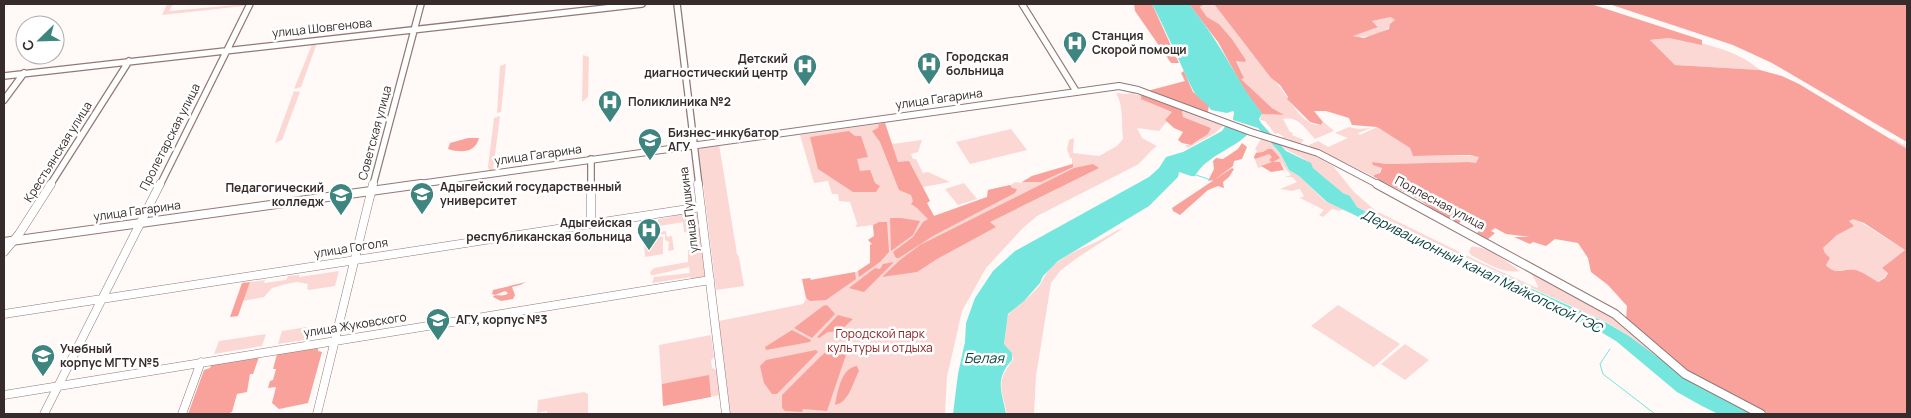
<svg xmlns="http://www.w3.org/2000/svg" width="1911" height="418" font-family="Manrope,sans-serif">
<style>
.green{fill:#fbd8d4}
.forest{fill:#f9a29b;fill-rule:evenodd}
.water{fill:#74e6dd}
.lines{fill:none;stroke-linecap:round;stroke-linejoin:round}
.stream{stroke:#74e6dd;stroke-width:1}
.secondary-far1-casing{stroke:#927977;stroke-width:8}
.secondary-casing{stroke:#927977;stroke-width:9}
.primary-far1-casing{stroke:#927977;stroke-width:8}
.primary-casing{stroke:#927977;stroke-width:10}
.secondary-far1{stroke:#fff;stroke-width:5.5}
.secondary{stroke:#fff;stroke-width:8}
.primary-far1{stroke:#fff;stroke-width:6}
.primary{stroke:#fff;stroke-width:8}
.labels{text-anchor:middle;stroke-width:5;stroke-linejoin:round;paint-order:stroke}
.street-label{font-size:12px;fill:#372c2b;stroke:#fff}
.poi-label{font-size:12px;font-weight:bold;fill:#372c2b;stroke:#fff;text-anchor:start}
.park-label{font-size:12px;fill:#8a2627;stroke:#fff}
.water-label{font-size:14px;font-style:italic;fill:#043c39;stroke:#fff}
</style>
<rect width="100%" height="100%" fill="#fff9f8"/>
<path class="green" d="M167 4H173L169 11 247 4 244 6 162 15Z
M1204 4H1214L1271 78C1286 88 1298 127 1321 125L1323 122 1320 119 1334 131 1315 139C1304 128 1299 116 1283 119L1290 132 1293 133 1292 135 1304 140 1300 144 1288 142 1289 139 1281 138 1284 137 1278 133 1275 134 1265 121 1260 120 1262 114 1284 115 1272 108 1241 79 1243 75 1236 60H1246L1232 39 1219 24 1207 17 1200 7Z
M1391 17 1396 20C1385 34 1370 39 1352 36L1378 26 1372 21Z
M1669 38C1700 42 1736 49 1760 70L1675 65 1650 40Z
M313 42 317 43 316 46 301 87 294 89Z
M583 55 589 57 588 97 582 102Z
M506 64 501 112 497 113 500 66Z
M294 91 300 92 282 140 275 143Z
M1137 92 1142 93 1132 94 1146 96 1140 97 1174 113 1159 131 1137 128 1142 138 1157 146C1149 151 1145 159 1137 165L1037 216 1022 229 986 268 962 311 947 377 945 414H730L719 321 803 304 807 297 803 281 856 272 870 263V245L872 244 868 240 874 236 873 225 856 227 857 223 850 202 839 201 838 194H832L828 181 814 183 800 135 885 123 892 144 922 140 918 152 911 154 913 159H916L923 173 928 172 950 182 923 187 930 201 927 203 934 216 987 197 988 190 1011 185 1015 182 1021 183 1032 176 1072 164V158H1070L1067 149 1069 140 1074 138 1073 153 1099 156 1117 146 1123 139C1121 123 1124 106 1116 93L1126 94Z
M1182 110 1225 124 1214 134 1188 148 1185 145C1194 146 1207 136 1211 128L1183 117Z
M500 116 493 170H489L488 167 494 118Z
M1349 127 1358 129 1371 128 1358 133 1360 135 1377 127 1410 148 1413 156H1465L1878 143 1894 139 1907 147V169L1825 200 1905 250 1882 268 1888 272 1884 278 1877 282C1871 278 1863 272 1856 270 1845 267 1837 277 1826 265L1830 258 1825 253 1823 248 1837 235 1854 225 1507 177 1468 162 1387 164 1373 162V165L1382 167 1379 173 1374 175V177L1346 163 1308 148 1309 145 1318 141 1328 147 1348 138 1335 133Z
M1011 129 1027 150 970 164 956 142Z
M1262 137H1265L1280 153 1289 170 1299 176 1326 202 1343 209 1340 211 1332 209 1323 217 1319 215 1324 210 1300 198 1304 196 1300 189 1292 191 1280 189 1297 182 1292 177H1285L1291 175 1280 162 1258 168 1254 157 1257 151 1255 149Z
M719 144 737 254 739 257 744 286 716 290 699 150 701 148Z
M1281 145 1317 157 1333 166 1354 192 1376 211 1480 262 1537 288 1538 286 1530 271 1597 305 1754 414 1697 386 1629 336 1608 323 1357 207 1350 196 1343 193 1313 168C1308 157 1289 154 1281 145Z
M964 183 977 199 958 205 945 189Z
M694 211 698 213 705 276 691 280V277L652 283 654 277 690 273 689 267 654 275H651L650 272 654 268 688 262V250L694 249 692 234 684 232 683 222 648 228V234L666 231 667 237 672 236 674 250 668 251 669 242 665 240V234L644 237 642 235V229L658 225V219L671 217V215Z
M1125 227 1077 258 1060 271 1051 283 1036 376 1034 414H1007C1002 389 995 383 1013 360L1012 353 1004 344 1008 315C1017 306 1035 293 1041 283 1045 276 1048 270 1054 265 1067 254 1080 249 1094 243 1105 238 1114 231 1125 227Z
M658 236 663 237V254L645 257 644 240Z
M1471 247C1487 245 1507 262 1520 271 1502 274 1487 263 1471 255L1469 252Z
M339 271 335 286 309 290 307 289 308 284 297 282 286 284 272 288 264 297 243 301 250 282 265 280 264 283 286 280 288 276 299 275V277Z
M1338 305 1400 344 1374 367 1311 326Z
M307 327 304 340 278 344 282 331Z
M266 334 262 346 214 354 219 341Z
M711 335 714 357 711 360 712 368 717 370 720 395 663 406 659 345Z
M1405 344 1429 360 1405 380 1381 364Z
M584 392 588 394V414H547V411L537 413 538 400Z"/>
<path class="forest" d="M1134 4H1152L1179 63H1171L1135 11Z
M1189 4H1204L1200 7 1207 17 1219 24 1232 39 1246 60 1245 62 1236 61 1244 78 1241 79 1272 108 1284 115 1262 114 1245 91 1218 42Z
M1214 4H1591L1702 40V45L1669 38 1650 40 1675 65 1760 70 1782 76 1799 84 1907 149V414H1769L1691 375 1626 319 1627 306 1608 285 1591 272 1588 258 1578 243 1555 239 1546 246 1533 242 1530 244 1514 237H1530L1506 234 1495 228 1491 231 1495 233 1488 239 1477 233 1481 229 1478 225 1481 222 1468 215 1459 223C1441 220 1429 204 1414 197 1401 190 1387 184 1374 177V175L1380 173 1382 168 1373 165 1372 162 1387 164 1468 162 1476 163 1479 157 1470 155 1413 156 1410 148 1377 127 1352 125 1349 118 1326 111H1314L1323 122 1321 125 1310 122 1287 99 1288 97 1280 85 1271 78ZM1391 17 1395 20 1390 24 1389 29 1364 38 1353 36 1378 27 1372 21ZM1853 219 1864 223 1905 250 1882 268 1888 273 1885 278 1878 282C1871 278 1863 272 1856 270 1845 267 1837 277 1826 265L1830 258 1825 253 1823 248 1837 235 1854 226 1849 221Z
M1609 4H1907V142L1772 63 1733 45Z
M1184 71 1193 92 1209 105 1208 112 1205 113 1147 91 1185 81 1181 73Z
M1141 95 1182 110 1183 117 1211 128 1208 134 1191 145 1182 143 1178 140 1183 132 1174 128 1165 120 1172 112 1141 99Z
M885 123 898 162 909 161 930 201 927 203 934 216 987 197 988 190 1010 185 1012 188 1017 189 1015 193 933 236 899 258H896L893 252 913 237 923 222 928 219 917 208 911 204 913 201 911 195 899 190 880 142 872 131 878 128 879 124Z
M849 131 855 136H861L868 157 857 159 860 171 870 170 875 183 880 186 876 192H853L818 169 810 137Z
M468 138H479C475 153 462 153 448 149L450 143Z
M1242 143 1247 147 1242 159 1234 161 1233 166 1214 180 1208 181 1214 169 1213 161 1216 158 1223 159 1238 149Z
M1268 149H1272L1280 158 1273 162H1280L1284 170 1271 172 1261 166 1272 162 1269 160 1272 157 1269 154 1255 159 1254 157 1256 153 1263 152Z
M1073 164V167L1041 182H1022L1032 176Z
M1093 164 1099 168 990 222 996 227 937 259 917 272 882 277 900 260 920 245 1074 168Z
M1232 168 1234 169 1229 177 1223 182 1224 188 1218 186 1208 190 1180 215 1173 211 1172 208Z
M890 218H901L920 221 913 235 891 251Z
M879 222H887L889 252 880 262 859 277 858 271 870 263V245L872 244 868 240 874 236 873 225Z
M894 262 864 292 849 288 875 268 880 269 883 264Z
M855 272 856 279 826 300 810 301 806 298 802 279 810 278 811 280Z
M250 282 238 316 230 317 242 283Z
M526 282 520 285 512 287 515 295 513 299 501 301 493 297C495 293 504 298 508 293L505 291 495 295 492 294 493 290Z
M827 305 835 314 812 338 794 328 823 306Z
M838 315 853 319 840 331 828 332 819 338 817 337Z
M792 330 811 340 810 342 766 350 765 347Z
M318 348V351L322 352 308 403 279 409 272 403 276 387 268 388 270 381 273 380 276 369H273L277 354Z
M816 350 818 352 777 394H772L764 383 760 366 766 360Z
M842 350 847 352 827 411 803 409 802 412 785 411 782 408V395L821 356 826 352 835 353Z
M259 357 253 374H250L247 392 237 394 232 412 227 414H188L204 370 210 368 211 365Z
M857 366 859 371C854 380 851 394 843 401 841 403 838 404 835 405 838 391 841 368 857 366Z
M709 375 711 397 663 406 662 384Z"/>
<path class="water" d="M1152 4H1189C1211 31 1227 59 1244 88 1249 97 1257 105 1262 114L1259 119 1261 123 1286 151 1311 163 1313 168 1343 193 1350 196 1357 207 1390 224 1607 323 1629 336 1697 386 1753 414H1718L1702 406 1677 392 1616 341 1594 328 1327 202 1299 176 1289 170 1280 153 1258 128 1233 120 1234 112 1233 111 1227 113 1211 110C1207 102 1197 99 1193 90 1179 62 1167 32 1152 4Z
M1226 125 1249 133C1234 149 1206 156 1195 176H1191L1179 172 1178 177 1149 206 1058 261 1043 276 1040 283 1024 301 1008 314 1004 344 1012 353V360C994 380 1002 391 1006 414H953L958 374 965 342 966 323 975 298 993 271 1015 251 1149 177 1159 168 1166 157 1183 152 1222 131Z"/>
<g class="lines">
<path class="stream" d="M1196 175 1211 180
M1610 349 1600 364 1603 374 1655 414"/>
<g class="secondary-far1-casing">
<path id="secondary-far1" d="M677 4 699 185
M1022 4 1076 91
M4 76 642 4
M4 100 24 73
M591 159V185
M50 185 129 61
M160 185 250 4
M373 185 421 4"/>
</g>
<g class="secondary-casing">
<path id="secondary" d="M591 184V223
M698 184 726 414
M4 252 19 234 51 184
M4 314 701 207
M4 395 710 280
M44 414 160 184
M182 414 201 362
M317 414 373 184"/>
</g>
<g class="primary-far1-casing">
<path id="primary-far1" d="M412 185 1119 86 1138 90 1251 132 1318 153 1379 185"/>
</g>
<g class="primary-casing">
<path id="primary" d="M1377 184 1615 314 1685 374 1761 414
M4 242 421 184"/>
</g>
<use href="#secondary-far1" class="secondary-far1"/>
<use href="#secondary" class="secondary"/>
<use href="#primary-far1" class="primary-far1"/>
<use href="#primary" class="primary"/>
</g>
<defs>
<g id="hospital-pin" transform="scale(1.25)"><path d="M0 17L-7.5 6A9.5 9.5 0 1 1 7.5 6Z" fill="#3e8580" stroke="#fff"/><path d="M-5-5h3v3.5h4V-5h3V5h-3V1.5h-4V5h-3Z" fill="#fff"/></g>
<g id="university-pin" transform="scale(1.25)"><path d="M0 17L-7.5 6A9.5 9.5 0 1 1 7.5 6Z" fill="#3e8580" stroke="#fff"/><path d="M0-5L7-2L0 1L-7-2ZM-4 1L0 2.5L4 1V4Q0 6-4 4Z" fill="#fff"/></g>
</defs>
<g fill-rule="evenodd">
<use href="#hospital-pin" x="1075" y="43"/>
<use href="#hospital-pin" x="929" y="64"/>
<use href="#hospital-pin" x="805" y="66"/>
<use href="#hospital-pin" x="610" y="102"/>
<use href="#university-pin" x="650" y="140"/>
<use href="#university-pin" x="422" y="194"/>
<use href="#university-pin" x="341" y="195"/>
<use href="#hospital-pin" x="649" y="230"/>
<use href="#university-pin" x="438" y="320"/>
<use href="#university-pin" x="43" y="356"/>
</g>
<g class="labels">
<g class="street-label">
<text transform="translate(322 28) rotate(-6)" y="4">улица Шовгенова</text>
<text transform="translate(939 99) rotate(-8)" y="4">улица Гагарина</text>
<text transform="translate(375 133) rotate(-75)" y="4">Советская улица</text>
<text transform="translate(170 137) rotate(-63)" y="4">Пролетарская улица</text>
<text transform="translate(58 152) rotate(-58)" y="4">Крестьянская улица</text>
<text transform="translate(538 155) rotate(-8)" y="4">улица Гагарина</text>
<text transform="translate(1440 203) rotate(28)" y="4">Подлесная улица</text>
<text transform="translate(689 210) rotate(-97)" y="4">улица Пушкина</text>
<text transform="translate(137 211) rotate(-8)" y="4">улица Гагарина</text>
<text transform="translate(351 248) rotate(-9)" y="4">улица Гоголя</text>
<text transform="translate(355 325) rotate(-9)" y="4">улица Жуковского</text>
</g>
<g class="poi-label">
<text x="1092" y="40">Станция<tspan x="1092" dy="14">Скорой помощи</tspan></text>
<text x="946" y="61">Городская<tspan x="946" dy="14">больница</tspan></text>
<text x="788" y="63" text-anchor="end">Детский<tspan x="788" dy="14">диагностический центр</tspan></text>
<text x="628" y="106">Поликлиника №2</text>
<text x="668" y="137">Бизнес-инкубатор<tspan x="668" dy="14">АГУ</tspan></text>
<text x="440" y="191">Адыгейский государственный<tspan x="440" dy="14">университет</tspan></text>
<text x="324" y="192" text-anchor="end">Педагогический<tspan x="324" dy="14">колледж</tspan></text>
<text x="632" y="227" text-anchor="end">Адыгейская<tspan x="632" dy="14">республиканская больница</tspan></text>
<text x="456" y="324">АГУ, корпус №3</text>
<text x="60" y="353">Учебный<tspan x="60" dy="14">корпус МГТУ №5</tspan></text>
</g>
<g class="park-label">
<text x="880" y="338">Городской парк<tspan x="880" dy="14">культуры и отдыха</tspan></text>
</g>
<g class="water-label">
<text transform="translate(1482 271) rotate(26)" y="5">Деривационный канал Майкопской ГЭС</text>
<text x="984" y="363">Белая</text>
</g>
</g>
<rect width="1911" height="418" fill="none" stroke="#372c2b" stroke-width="10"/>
<g transform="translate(40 40) rotate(247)"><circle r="24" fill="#ffffff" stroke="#afabaa"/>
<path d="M0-4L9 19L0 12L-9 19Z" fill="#3e8580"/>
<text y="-8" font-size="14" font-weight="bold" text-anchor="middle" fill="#372c2b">С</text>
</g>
</svg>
